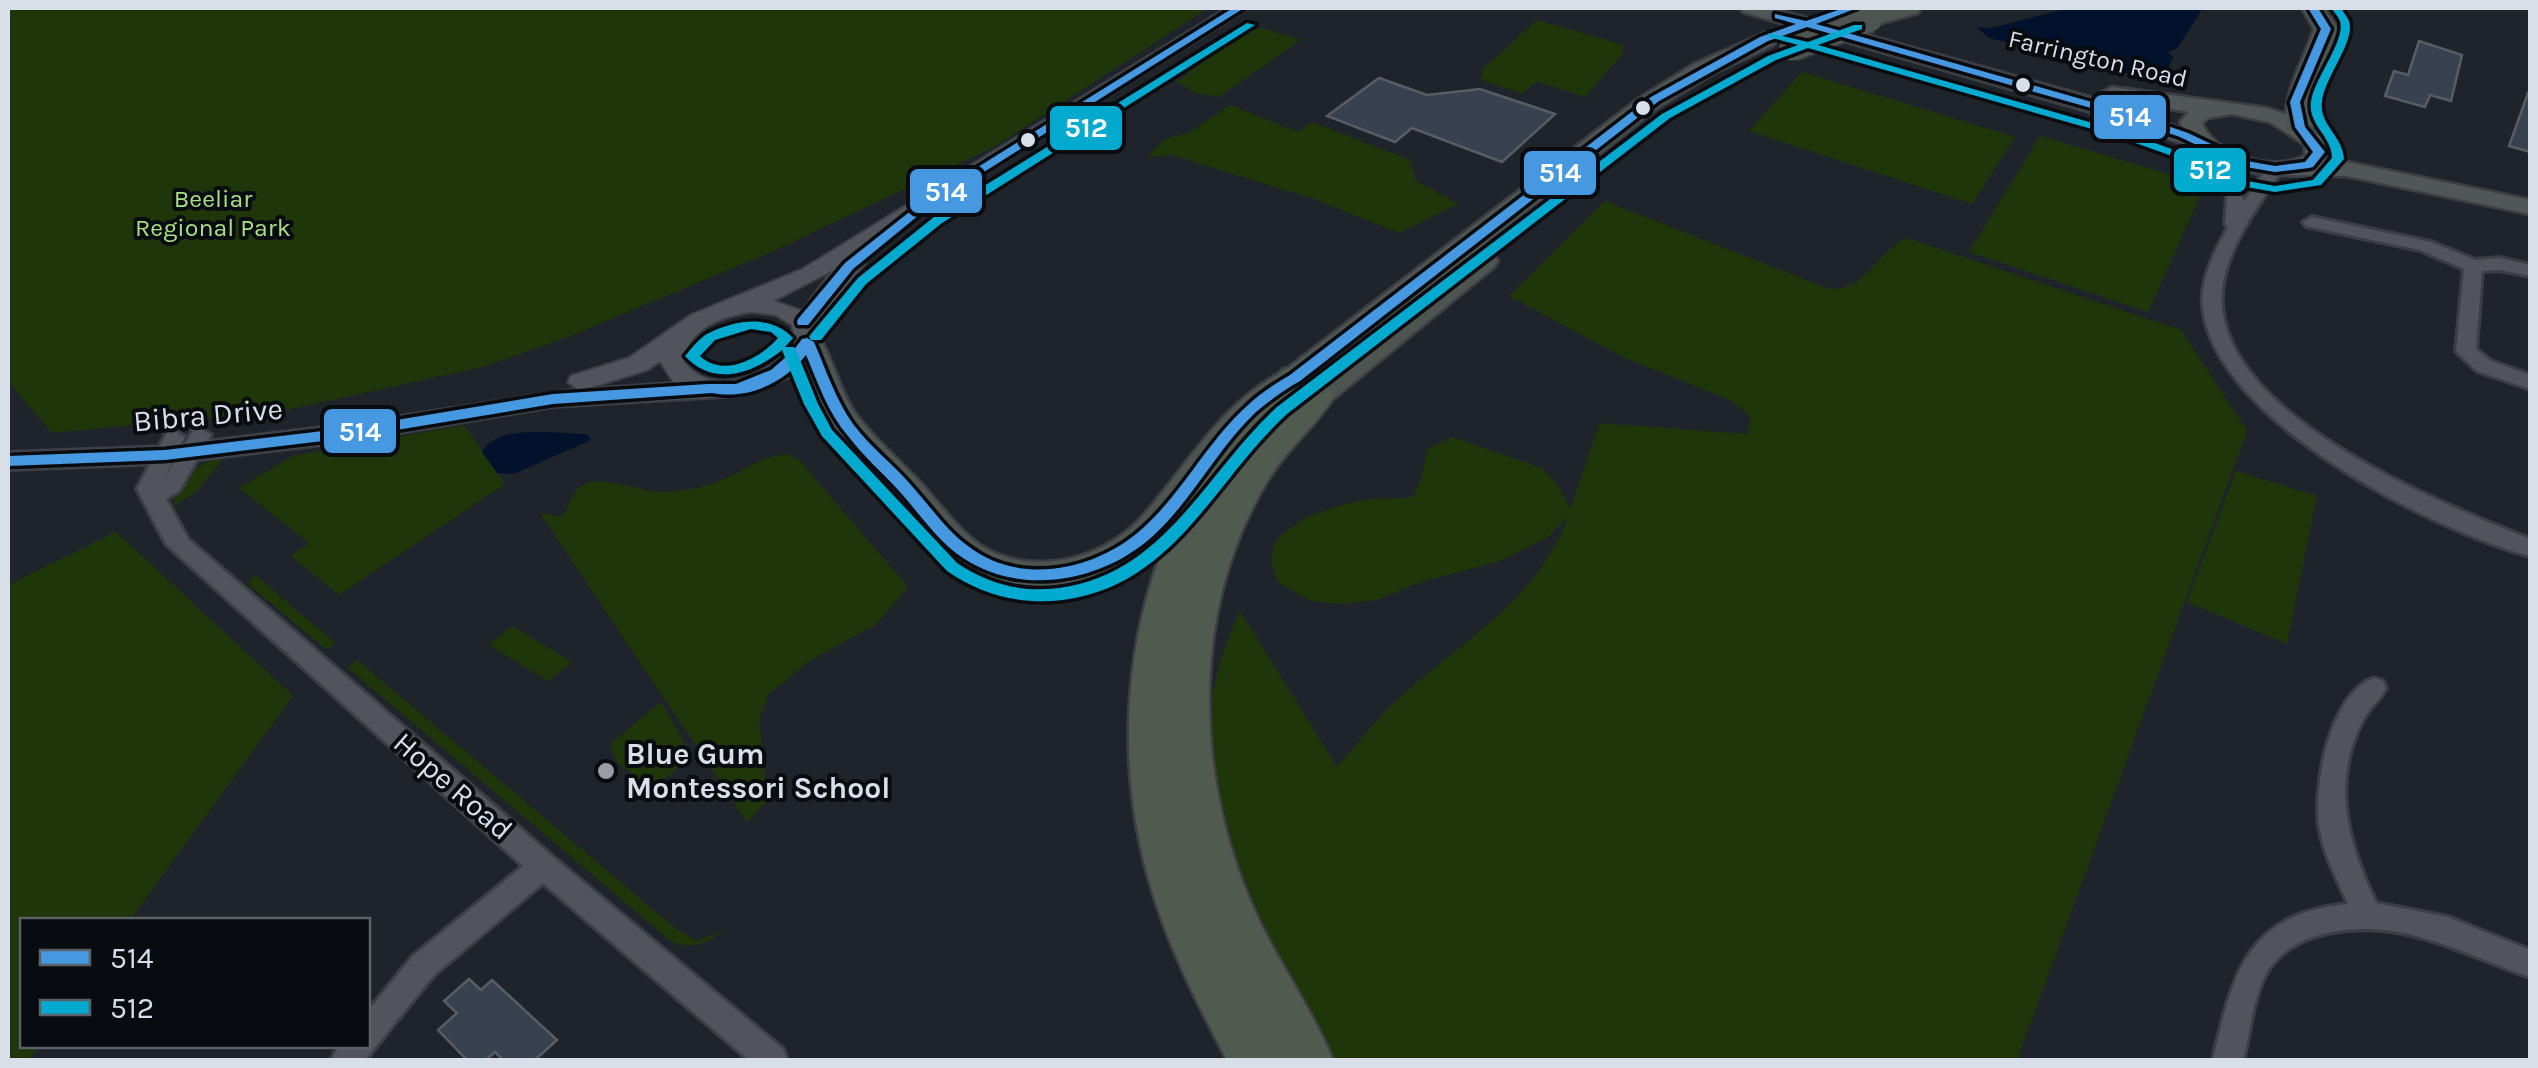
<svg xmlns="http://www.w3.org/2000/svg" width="2538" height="1068" font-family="Karla,sans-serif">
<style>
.green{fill:#1f360b}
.water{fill:#03122c}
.building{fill:#38414f;stroke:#595d63;stroke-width:2.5}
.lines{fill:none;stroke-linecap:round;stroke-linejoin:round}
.minor-casing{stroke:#3b3f45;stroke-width:6}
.tertiary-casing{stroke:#3b3f45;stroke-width:4}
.secondary-casing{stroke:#3b3f45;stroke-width:5}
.primary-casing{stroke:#3b3f45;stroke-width:5}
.motorway-casing{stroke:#3b3f45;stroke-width:5}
.minor{fill:#51545a;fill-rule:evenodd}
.tertiary{fill:#51545a;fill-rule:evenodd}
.secondary{fill:#515657;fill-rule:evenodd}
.primary{fill:#4e5551;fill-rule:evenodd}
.motorway{fill:#505a4f;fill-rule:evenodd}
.primary-bridge-casing{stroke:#3b3f45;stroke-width:29;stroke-linecap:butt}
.primary-bridge{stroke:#4e5551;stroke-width:25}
.bus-1-casing{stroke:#080c11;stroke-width:7}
.bus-2-casing{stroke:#080c11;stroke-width:7}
.bus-1{fill:#4699e1;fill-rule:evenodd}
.bus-2{fill:#00a9ce;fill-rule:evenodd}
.bus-dot{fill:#d9dfe8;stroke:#080c11;stroke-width:4}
.poi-dot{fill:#989ea6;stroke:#080c11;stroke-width:4}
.labels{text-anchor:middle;stroke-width:8;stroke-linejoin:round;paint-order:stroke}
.far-street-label{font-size:25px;fill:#d9dfe8;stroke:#080c11}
.far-park-label{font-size:25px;fill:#a9df82;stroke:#080c11}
.street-label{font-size:30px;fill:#d9dfe8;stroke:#080c11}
.poi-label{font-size:30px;font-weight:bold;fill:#d9dfe8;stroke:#080c11;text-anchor:start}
.line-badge{stroke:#080c11;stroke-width:4}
.badge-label{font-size:28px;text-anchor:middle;font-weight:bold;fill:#fff}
</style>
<rect width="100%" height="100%" fill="#1f242a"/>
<path class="green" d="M8 8H1208L994 147 771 252 570 336 486 366 282 411 52 433 8 381Z
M1537 20 1623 45V53L1585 97 1537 81 1522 94 1481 80 1483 69Z
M1261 28 1301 40 1219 97 1195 93 1177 82 1237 32Z
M1802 72 2015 137 1972 204 1749 131Z
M1230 105 1298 132 1312 122 1410 160 1416 181 1458 204 1399 233 1311 198 1171 155 1147 157 1165 139 1190 132Z
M2040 136 2205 185 2148 312 1969 252Z
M1605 201 1826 288C1864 296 1876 251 1907 238L2181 330 2247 431 2017 1060H1328L1264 955 1199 744 1223 652 1240 611 1337 767C1354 748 1370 727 1388 709 1453 645 1536 606 1569 515L1548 537 1500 561 1421 582 1376 600 1341 604 1310 601 1278 582C1273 569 1268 556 1275 544 1289 519 1339 504 1366 500 1381 498 1397 500 1413 496L1421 480 1427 450 1452 437 1541 468 1559 486 1570 509 1600 423 1747 434 1751 417 1730 400 1625 358 1509 296Z
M464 425 505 484 339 595 291 556 309 543 239 488 293 456Z
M789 454 799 460 908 587 876 624 808 662 768 695 759 721 768 800 747 822 540 513 562 517C570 507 571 491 583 485 605 475 639 492 662 492 680 492 707 487 724 479 750 468 758 457 789 454Z
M226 455 196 492 173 507C176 478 199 462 226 455Z
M2236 471 2317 496 2287 644 2187 602Z
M116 532 293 696 130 920H22V1046H39L28 1060H8V585Z
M255 575 335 643 327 649 322 646 248 584Z
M512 626 572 662 548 681 489 645Z
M357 660 676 929 696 941 724 931C708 943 691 950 672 942L347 667Z
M661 702 692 756 652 790 617 762 610 744Z"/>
<path class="water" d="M2070 8H2203L2177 49 2168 52 2173 57 2166 74 2154 80 1989 38 1976 27 1991 28Z
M587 434 591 440 514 474 497 473 482 452C496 423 559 434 587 434Z"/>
<path class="building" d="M2419 41 2462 55 2451 101 2430 95 2425 107 2385 96 2394 71 2408 75Z
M1379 78 1427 95 1480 89 1555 114 1502 162 1412 128 1395 142 1327 116Z
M2528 93H2530V152L2509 146Z
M469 979 481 990 492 980 557 1040 535 1060H503L495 1052 486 1060H467L438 1030 457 1013 444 1001Z"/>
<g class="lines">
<g class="minor-casing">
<path id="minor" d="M2215 147 2223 152 2244 201 2269 165 2275 164 2283 169C2258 206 2218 257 2222 306 2230 419 2439 503 2530 539V556C2432 530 2214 420 2203 307 2200 281 2215 250 2228 228L2225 224 2227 195 2207 152Z
M2312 217 2431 242 2475 260 2500 258 2530 265V276L2500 270 2482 271 2476 349 2491 361 2530 375V389L2477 371 2456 351 2464 269 2420 250 2306 226 2303 222Z
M200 428 211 435 179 491 166 499 188 539 553 857 783 1049 787 1060H749L543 883 433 976 365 1060H331L339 1046H368V1011L413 956 523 866 166 544 137 489 167 432 174 430 185 437 163 481 193 430Z
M2374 678 2383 681 2386 688C2380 700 2369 708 2363 720 2330 783 2348 844 2376 903L2448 917 2530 950V977C2459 953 2395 913 2316 936 2295 942 2273 958 2264 978 2252 1003 2250 1034 2243 1060H2213C2233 973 2246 914 2348 904 2338 881 2325 857 2320 831 2312 791 2329 693 2374 678Z"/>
</g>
<g class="tertiary-casing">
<path id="tertiary" d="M1227 8H1248L856 255 866 262 815 324 819 342 805 363 790 377 740 396 553 407 348 442 165 464 8 470V452L165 446 348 424 577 389 568 382 571 376 629 358 691 315 803 269ZM833 270 802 311 773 301ZM751 312 776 315 792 325 795 342C772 376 710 401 683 360 691 327 720 317 751 312ZM660 361 674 383 585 389 647 370Z"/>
</g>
<g class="secondary-casing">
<path id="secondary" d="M1740 8H1770L2100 100 2183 129 2180 122 2189 112 2112 99 2101 93 2112 87 2267 108 2296 118 2324 139 2325 162H2347L2530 200V214L2347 176 2265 175 2237 169 2196 148 2084 110 1743 12ZM2232 114 2270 122 2305 145V156C2273 172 2216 157 2202 123L2208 118Z"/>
</g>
<g class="primary-casing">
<path id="primary" d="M1886 8H1921L1918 13 1870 26 1859 19 1862 14Z
M2302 8H2324L2338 29 2314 89 2313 129 2300 137 2287 129C2282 91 2303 64 2314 29Z
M1765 33 1773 35 1777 40 1773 45 1712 74 1656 109 1306 385C1213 433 1188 560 1079 584 1034 594 994 583 953 562L832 429 792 342 796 335H818C834 360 840 394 858 417 875 439 898 459 917 479 936 499 957 529 980 545 1031 578 1102 560 1141 518 1186 468 1221 402 1284 371L1638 99 1694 64Z
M1484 252 1494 255 1498 261 1494 267 1327 404 1316 408 1305 404 1300 397 1305 390 1474 255Z"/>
</g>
<g class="motorway-casing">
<path id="motorway" d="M1295 366 1308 370 1313 378 1307 387 1329 388 1334 397C1315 427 1286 450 1268 480 1192 605 1194 766 1249 898 1272 955 1310 1004 1333 1060H1227C1198 1005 1169 948 1151 887 1107 739 1128 572 1219 445 1238 419 1261 395 1282 370Z"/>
</g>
<use href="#minor" class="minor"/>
<use href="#tertiary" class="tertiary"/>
<use href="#secondary" class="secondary"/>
<use href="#primary" class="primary"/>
<use href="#motorway" class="motorway"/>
<g class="primary-bridge-casing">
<path id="primary-bridge" d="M1792 48 1870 19"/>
</g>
<use href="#primary-bridge" class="primary-bridge"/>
<g class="bus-1-casing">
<path id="bus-1" d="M1233 8H1244L930 206 853 269 808 325H798L797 322 798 319 845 263 922 202Z
M1844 8H1857L1816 24 2127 112 2188 133 2247 161 2275 166 2305 162 2313 152 2295 127 2290 102 2321 29 2308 8H2318L2331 29 2300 102 2305 127 2325 152 2313 167 2309 168 2275 172 2240 166 2180 137 2119 116 1807 27 1768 41 1659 101 1300 381C1284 390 1270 400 1256 412 1217 449 1193 499 1154 535 1103 582 1022 597 963 558 938 542 920 514 900 492 883 473 863 456 848 436 828 413 818 383 806 355 784 383 748 400 712 393L553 404 348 438 165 460 8 466V456L165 450 348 428 553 394 708 384H736L771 370 793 351 802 339 807 338 814 342C826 370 836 400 853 424 870 447 893 464 911 485 930 506 946 530 968 546 1021 587 1097 570 1143 528 1183 492 1207 442 1247 406 1260 393 1275 384 1290 375L1651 97 1760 37 1796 24 1775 18V14L1806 21Z"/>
</g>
<g class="bus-2-casing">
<path id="bus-2" d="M2331 8H2341C2343 12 2347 16 2349 21 2356 41 2324 78 2322 102 2319 125 2343 136 2344 159L2321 185 2275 192 2235 185 2172 156 2113 135 1808 48 1776 60 1670 118 1287 414C1212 483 1175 585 1063 600 1020 605 982 595 947 571L822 436 804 404 782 350C754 373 714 388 685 356 692 348 700 337 709 333 736 320 771 314 793 338L785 347H794L796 350 818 404 832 430 957 563C989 584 1021 593 1059 588 1165 574 1205 473 1277 407L1662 114 1768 56 1798 45 1769 37V33L1808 42 1854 25H1862V29L1818 45 2121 131 2180 152 2242 180 2275 186 2313 180 2332 158C2332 136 2308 125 2311 102 2314 78 2346 41 2340 21 2338 16 2334 12 2331 8ZM751 329 771 332 778 338C759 359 724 378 700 356L715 340Z
M1247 23 1255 25 942 223 866 284 821 340H811L809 337 811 334 858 278 934 217Z"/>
</g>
<use href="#bus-1" class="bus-1"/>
<use href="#bus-2" class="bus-2"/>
</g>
<g class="bus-dot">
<circle cx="2023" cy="85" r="9"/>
<circle cx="1643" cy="108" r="9"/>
<circle cx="1028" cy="140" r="9"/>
</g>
<circle class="poi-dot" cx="606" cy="771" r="10"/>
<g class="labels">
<g class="far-street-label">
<text transform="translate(2098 58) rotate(13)" y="9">Farrington Road</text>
</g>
<g class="far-park-label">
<text x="213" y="207">Beeliar<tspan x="213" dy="29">Regional Park</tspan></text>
</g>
<g class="street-label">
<text transform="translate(208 415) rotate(-5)" y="10">Bibra Drive</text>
<text transform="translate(453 786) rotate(41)" y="10">Hope Road</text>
</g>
<g class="poi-label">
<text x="626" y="764">Blue Gum<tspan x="626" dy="34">Montessori School</tspan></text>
</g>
</g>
<g class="line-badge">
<rect x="2092" y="93" width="76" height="48" rx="10" fill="#4699e1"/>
<rect x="1048" y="104" width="76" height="48" rx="10" fill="#00a9ce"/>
<rect x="2172" y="146" width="76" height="48" rx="10" fill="#00a9ce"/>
<rect x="1522" y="149" width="76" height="48" rx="10" fill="#4699e1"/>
<rect x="908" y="167" width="76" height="48" rx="10" fill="#4699e1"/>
<rect x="322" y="407" width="76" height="48" rx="10" fill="#4699e1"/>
</g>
<g class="badge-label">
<text x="2130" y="126">514</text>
<text x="1086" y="137">512</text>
<text x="2210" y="179">512</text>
<text x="1560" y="182">514</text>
<text x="946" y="201">514</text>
<text x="360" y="441">514</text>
</g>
<rect width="2538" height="1068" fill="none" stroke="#d9dfe8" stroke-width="20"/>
<rect x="20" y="918" width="350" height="130" fill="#080c11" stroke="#5c6067" stroke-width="2.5"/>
<rect x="40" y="950" width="50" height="15" fill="#4699e1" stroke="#5c6067" stroke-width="2.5"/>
<text x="110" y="968" font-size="30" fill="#d9dfe8">514</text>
<rect x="40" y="1000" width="50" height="15" fill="#00a9ce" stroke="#5c6067" stroke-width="2.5"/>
<text x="110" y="1018" font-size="30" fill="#d9dfe8">512</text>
</svg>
